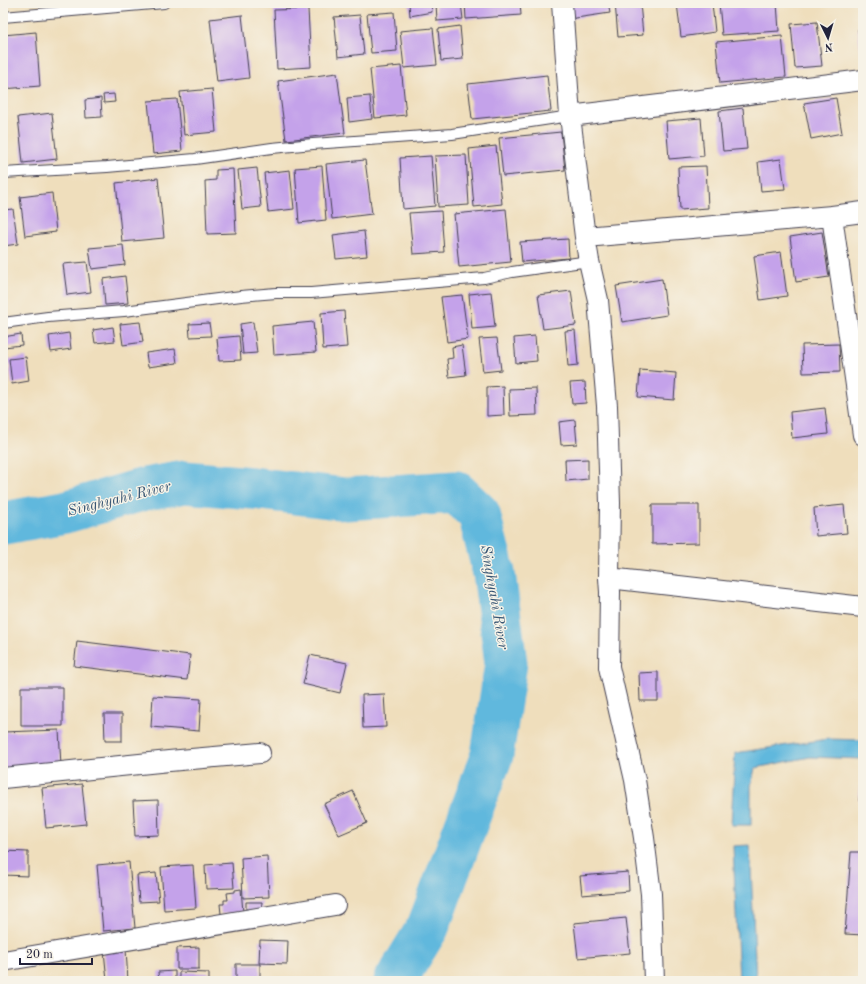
<svg xmlns="http://www.w3.org/2000/svg" width="866" height="984" font-family="'Old Standard TT',serif">
<style>
.water{fill:#60b8dd;stroke:#416d8c}
.lines{fill:none;stroke-linecap:round;stroke-linejoin:round}
.river{stroke:#60b8dd;stroke-width:43}
.building{fill:#c4a2ea}
.service-casing{stroke:#413e4e;stroke-width:12}
.minor-casing{stroke:#413e4e;stroke-width:22}
.service{stroke:#fff;stroke-width:10}
.minor{stroke:#fff;stroke-width:20}
.labels{text-anchor:middle;stroke-width:3;stroke-linejoin:round;paint-order:stroke}
.water-label{font-size:15px;font-style:italic;fill:#385674;stroke:#f7f3e8}
</style>
<rect width="100%" height="100%" fill="#f7f3e8"/>
<filter id="ink" filterUnits="userSpaceOnUse"><feTurbulence type="fractalNoise" baseFrequency=".025" numOctaves="2"/><feDisplacementMap in="SourceGraphic" scale="8" xChannelSelector="R" yChannelSelector="G"/><feConvolveMatrix kernelMatrix="1 2 1 2 8 2 1 2 1" color-interpolation-filters="sRGB"/></filter>
<filter id="wash" filterUnits="userSpaceOnUse"><feTurbulence type="fractalNoise" baseFrequency=".012" numOctaves="4" result="noise"/><feDisplacementMap in="SourceGraphic" scale="16" xChannelSelector="R" yChannelSelector="G"/><feGaussianBlur stdDeviation="0.9" result="paint"/><feColorMatrix in="noise" values="0 0 0 0 0 0 0 0 0 0 0 0 0 0 0 0 0 1.4 0 .05"/><feComposite in="paint" operator="in"/></filter>
<g filter="url(#wash)">
<rect width="100%" height="100%" fill="#efdebc"/>
<path class="water" d="M828 739 863 740V759L810 757 755 768 751 786V825H731L735 753Z
M750 845 756 981H739L733 846Z"/>
<g class="lines">
<path class="river" d="M3 523H4L65 512 145 489 185 482 252 488 346 499 456 492 479 514 494 573 506 663 492 755 428 927 395 981"/>
</g>
<g id="blocks">
<path class="building" d="M409 3H431L432 12 410 16Z
M436 3H461L463 19 437 21Z
M465 3H520L521 15 466 19Z
M567 3H608L610 13 569 19Z
M615 3H640L643 35 618 37Z
M677 3H712L715 32 681 37Z
M719 3H777L779 31 722 35Z
M308 9 311 67 277 69 274 10Z
M394 12 397 51 371 53 367 14Z
M242 15 249 78 217 82 210 19Z
M360 15 364 54 338 57 334 17Z
M817 22 822 66 795 68 791 24Z
M460 26 463 59 441 61 438 29Z
M433 28 437 65 404 68 400 31Z
M863 28V64H862L858 29Z
M36 32 40 86 3 89V35Z
M782 36 786 77 720 83 716 42Z
M401 66 406 115 375 118 370 69Z
M337 73 345 133 286 140 278 81Z
M547 75 551 111 472 119 468 84Z
M212 89 216 132 184 135 180 92Z
M114 94 115 102 104 103 103 95Z
M370 96 372 119 349 122 347 98Z
M101 98 102 117 86 118 85 100Z
M836 98 842 133 811 139 804 103Z
M177 99 182 151 153 154 148 101Z
M743 108 747 149 723 151 719 111Z
M52 113 57 159 23 163 18 117Z
M701 118 704 156 669 159 666 121Z
M561 132 565 170 503 176 499 138Z
M496 146 502 204 474 207 469 149Z
M466 155 469 205 438 207 435 156Z
M431 156 435 206 403 209 400 158Z
M781 159 785 189 761 191 758 162Z
M365 160 372 214 332 219 326 164Z
M322 166 326 220 299 223 295 168Z
M706 166 708 208 680 210 678 167Z
M257 168 261 207 242 209 238 170Z
M233 169 236 233 207 234 205 181 216 180V170Z
M290 170 294 209 268 212 264 173Z
M158 178 164 238 122 242 116 183Z
M52 193 56 232 25 236 20 197Z
M13 209 18 244 3 246V210Z
M506 209 511 262 459 267 454 214Z
M441 211 444 252 413 254 409 213Z
M364 231 367 256 336 259 333 235Z
M822 232 829 277 796 282 790 237Z
M568 239 569 258 522 262 520 242Z
M123 245 125 265 92 269 89 248Z
M781 252 787 296 760 300 754 256Z
M87 262 91 292 67 295 63 264Z
M125 276 128 303 105 305 103 279Z
M662 279 667 315 622 322 616 286Z
M571 291 576 325 543 329 538 295Z
M491 292 495 327 472 329 469 294Z
M462 295 468 339 447 342 441 297Z
M344 311 347 347 323 349 321 313Z
M140 322 143 342 123 345 120 324Z
M253 322 257 353 243 354 240 324Z
M313 322 316 352 274 355 272 326Z
M209 323 211 336 190 337 189 324Z
M113 327 115 341 95 343 93 330Z
M575 330 578 365 568 366 565 331Z
M69 333 71 349 51 352 49 336Z
M21 334 22 345 4 347 3 337Z
M239 336 241 360 219 361 217 338Z
M535 336 537 361 516 363 514 338Z
M497 338 501 370 483 372 479 339Z
M839 344 840 372 803 373 802 345Z
M462 345 466 375 449 377 447 359 453 358 452 347Z
M175 349 177 363 148 367 146 353Z
M26 357 29 381 12 384 9 359Z
M640 370 676 373 674 400 638 397Z
M585 382 586 403 572 404 570 383Z
M503 386 504 415 487 416V387Z
M536 388 537 415 510 416 509 389Z
M825 408 828 434 792 438 790 412Z
M575 420 577 444 561 445 559 422Z
M588 459V479L566 481 565 460Z
M652 505H699V543L652 544Z
M844 505 847 533 816 536 814 508Z
M77 641 190 655 187 680 74 666Z
M310 655 347 663 340 693 303 684Z
M658 672V701H640L639 673Z
M21 687H63V726H21Z
M384 694 386 727 363 728 362 695Z
M153 696 201 699 199 731 151 727Z
M104 714H122V741H105Z
M59 730 61 766 3 769V732Z
M861 777H863V801H859Z
M82 784 86 824 46 828 42 788Z
M353 791 367 823 339 835 324 804Z
M158 800 159 835 135 836 133 801Z
M3 851 28 852V876L3 875Z
M851 852H863V935L845 934Z
M267 856 269 897 243 898 241 858Z
M129 862 135 928 103 931 97 865Z
M232 863 234 888 206 889 205 865Z
M193 865 196 908 164 910 161 867Z
M628 872 629 891 582 895 580 876Z
M156 873 159 901 139 902 137 875Z
M241 889 243 912 221 914 220 904H224V900H228L227 893 235 892V890Z
M246 902H262L261 912 246 911Z
M626 918 630 953 578 958 574 923Z
M260 940 288 941 287 964 259 963Z
M199 947V969H177V948Z
M126 949 128 981H107L104 951Z
M236 964H260V981H236Z
M175 971V981H159L158 972Z
M179 972 209 973V981H179Z"/>
</g>
</g>
<g filter="url(#ink)">
<use href="#blocks" fill-opacity="0" stroke="#413e4e" stroke-width="1"/>
<g class="lines">
<g class="service-casing">
<path id="service" d="M3 17 164 3
M3 173 107 167 195 159 272 148 313 144 452 134 570 116
M3 323 48 317 124 311 241 296 276 293H311L484 278 512 272 589 261"/>
</g>
<g class="minor-casing">
<path id="minor" d="M562 3 570 116 585 237 589 261 598 300 607 406 610 503 609 578 610 592 609 667 635 780 644 838 651 894 654 981
M570 116 863 80
M832 216 863 435
M585 237 832 216 863 212
M609 578 863 607
M3 778 169 761 260 753
M3 961 335 905"/>
</g>
<use href="#service" class="service"/>
<use href="#minor" class="minor"/>
</g>
</g>
<g class="labels">
<g class="water-label">
<text transform="translate(119 498) rotate(-14)" y="5">Singhyahi River</text>
<text transform="translate(495 597) rotate(80)" y="5">Singhyahi River</text>
</g>
</g>
<rect width="866" height="984" fill="none" stroke="#f7f3e8" stroke-width="16"/>
<g transform="translate(828 38) rotate(175)" stroke="#f7f3e8" stroke-width="3" paint-order="stroke">
<path d="M0-3L7 15L0 10L-7 15Z" fill="#22223b"/>
<text y="-6" font-size="11" font-weight="bold" text-anchor="middle" fill="#22223b">N</text>
</g>
<path d="M20 958v6h72v-6" fill="none" stroke="#22223b" stroke-width="2"/>
<text x="26" y="958" font-size="12" fill="#22223b" stroke="#f7f3e8" stroke-width="3" paint-order="stroke">20 m</text>
</svg>
